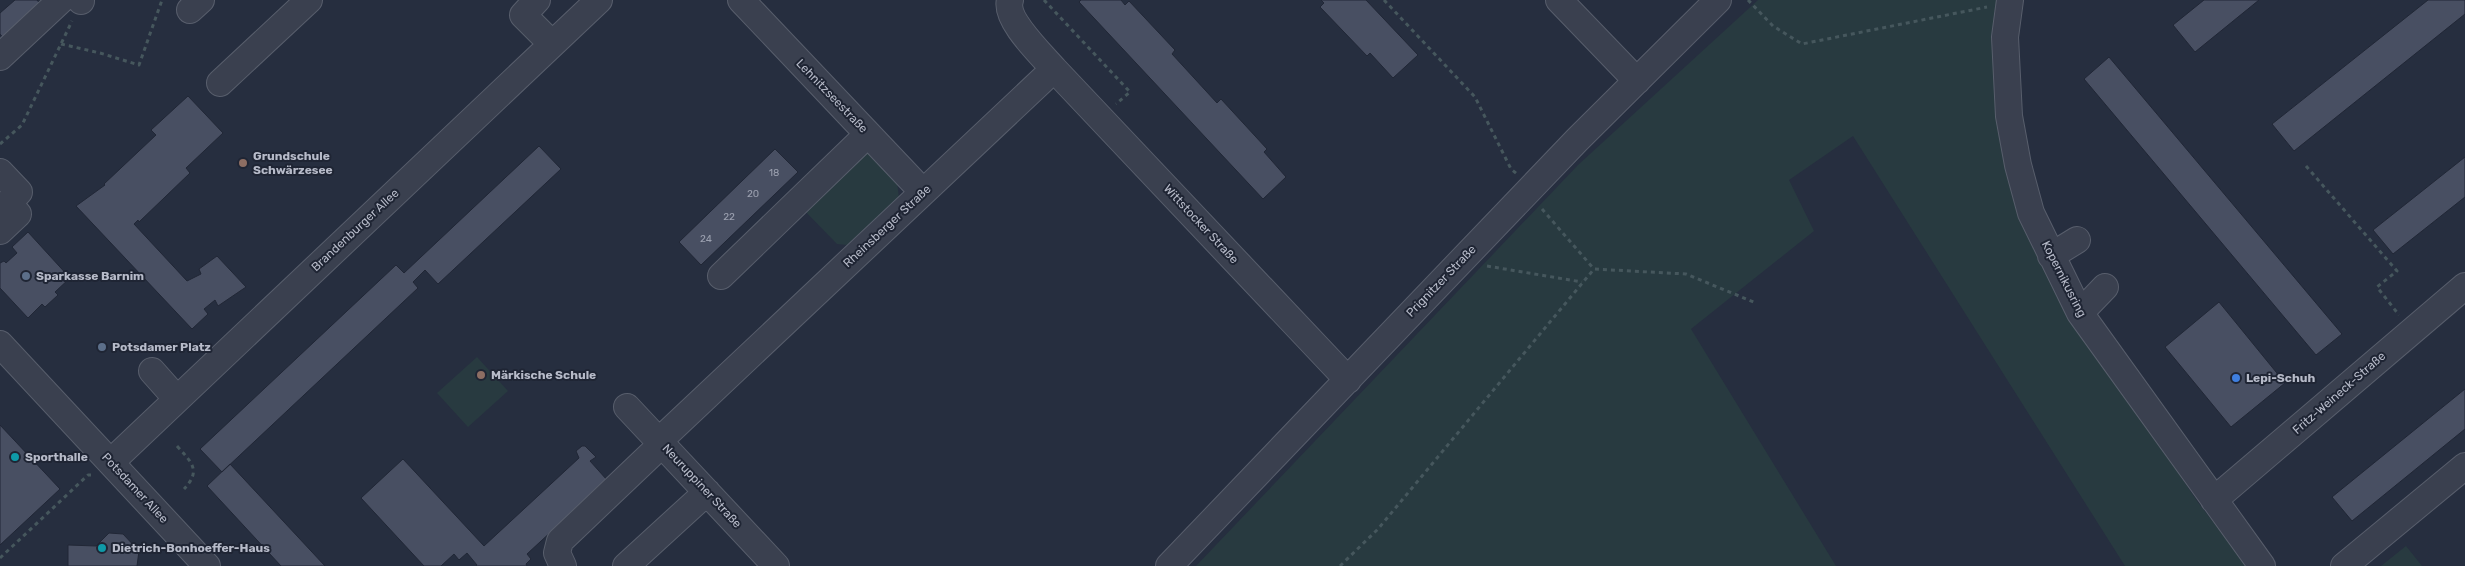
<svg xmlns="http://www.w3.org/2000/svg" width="2465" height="566" font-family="Rubik,sans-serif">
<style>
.green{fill:#283a40}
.building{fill:#484f62;stroke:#212736}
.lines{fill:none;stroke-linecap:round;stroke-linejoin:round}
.minor-casing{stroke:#585e6c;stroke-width:28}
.path{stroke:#46575d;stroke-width:3;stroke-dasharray:4 4;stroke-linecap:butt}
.minor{stroke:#3a404f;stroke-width:26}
.education-dot{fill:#8d6e63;stroke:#1f2534;stroke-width:2}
.service-dot{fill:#5c6f8a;stroke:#1f2534;stroke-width:2}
.shop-dot{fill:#3f7fe0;stroke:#1f2534;stroke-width:2}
.culture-dot{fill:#0f9aa8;stroke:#1f2534;stroke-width:2}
.labels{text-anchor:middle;stroke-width:4;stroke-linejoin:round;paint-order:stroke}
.number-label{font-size:10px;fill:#9ba0af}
.street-label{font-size:12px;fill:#b7bbc9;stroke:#1f2534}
.poi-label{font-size:12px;font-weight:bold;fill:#b7bbc9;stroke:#1f2534;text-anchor:start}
</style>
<rect width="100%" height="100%" fill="#262e3f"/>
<path class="green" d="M1758 0H2000L1998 97 2108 368 2197 501 2247 566H2125L1853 136 1789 180 1814 231 1691 329 1836 566H1196L1578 165Z
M862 145 897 182 899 198 847 245 837 244 800 206Z
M477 357 508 391 468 427 437 393Z
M2406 546 2422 566H2381Z"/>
<path class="building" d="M15 0H37L41 5 4 39 0 34V13Z
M1081 0H1121L1125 5 1129 1 1175 50 1172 54 1217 103 1221 99 1267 149 1264 152 1286 177 1263 199 1079 2Z
M1321 0H1366L1418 55 1393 78 1370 53 1367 56 1320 7 1324 3Z
M2204 0H2259L2195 52 2173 25Z
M2428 0H2465V14L2294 151 2272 124Z
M2109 57 2342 334 2316 355 2084 79Z
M188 96 223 133 186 168 190 173 139 222 138 220 134 224 187 281 201 274 199 269 217 256 246 287 218 306 215 300 204 309 208 314 192 329 76 206 105 185 104 184 156 135 151 130Z
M539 146 561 169 438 284 425 270 413 282 418 288 222 472 200 449 396 265 404 273Z
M775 149 798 172 701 265 679 242Z
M2465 157V197L2393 254 2373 230Z
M28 232 70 278 55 292 58 295 45 307 42 304 28 318 0 288V263L4 261 6 263 17 253 12 247Z
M2219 302 2285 383 2231 427 2165 347Z
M2465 389V429L2352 521 2332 497Z
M0 425 60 489 0 545Z
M582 446H585L596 457 590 461 607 480 527 554 531 559 526 564 527 566H476L477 565 467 553 459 560 454 554 441 566H424L361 498 403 459 484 546 579 458 576 451Z
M230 464 325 566H281L207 486Z
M109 533 123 534 139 551 137 566H68V545L96 546Z"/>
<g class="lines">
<g class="minor-casing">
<path id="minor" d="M81 0V1
M537 0 523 15 552 44
M741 0 923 192
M1010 0C1004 19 1041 54 1054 69L1348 380
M1559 0 1637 81
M2010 0 2005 37 2009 116 2018 165 2031 213 2080 313 2262 566
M190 10 201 0
M0 57 61 0
M220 83 309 0
M0 172 19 192 8 203 18 214 0 231
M2051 256 2077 240
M721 276 868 134
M2080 313 2105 287
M0 344 207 566
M152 371 176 398
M627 407 776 566
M659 441 1054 69
M111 462 599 0
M2214 500 2465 286
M563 566 557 553 560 541 662 444
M626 566 707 492
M1169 566 1577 140 1718 0
M2344 566 2465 466"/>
</g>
<path class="path" d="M1044 0 1130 92 1116 104
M1384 0 1475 97 1511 169 1517 174
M1748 0 1773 26 1802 44 1987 7
M61 44 100 53 139 65 162 0
M0 144 22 125 72 21
M2306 166 2397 271 2377 287 2399 315
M1542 209 1594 269
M1487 266 1582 282
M177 446C191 462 202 470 184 489
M0 558 88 475H91
M1340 566 1378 529 1594 269 1686 274 1756 303"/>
<use href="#minor" class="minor"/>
</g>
<g class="education-dot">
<circle cx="243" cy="163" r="5"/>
<circle cx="481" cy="375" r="5"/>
</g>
<g class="service-dot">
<circle cx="26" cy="276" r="5"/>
<circle cx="102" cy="347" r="5"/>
</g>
<circle class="shop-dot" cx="2236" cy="378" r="5"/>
<g class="culture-dot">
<circle cx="15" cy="457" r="5"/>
<circle cx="102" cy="548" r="5"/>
</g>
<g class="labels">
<g class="number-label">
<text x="774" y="176">18</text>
<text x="753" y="197">20</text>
<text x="729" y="220">22</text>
<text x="706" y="242">24</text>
</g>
<g class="street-label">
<text transform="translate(832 96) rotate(46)" y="4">Lehnitzseestraße</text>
<text transform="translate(1201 224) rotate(47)" y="4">Wittstocker Straße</text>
<text transform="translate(887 226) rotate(-43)" y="4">Rheinsberger Straße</text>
<text transform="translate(355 230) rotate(-43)" y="4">Brandenburger Allee</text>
<text transform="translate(2064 279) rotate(63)" y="4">Kopernikusring</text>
<text transform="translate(1441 281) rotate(-46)" y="4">Prignitzer Straße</text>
<text transform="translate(2339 393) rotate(-41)" y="4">Fritz-Weineck-Straße</text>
<text transform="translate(702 486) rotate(47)" y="4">Neuruppiner Straße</text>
<text transform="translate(135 488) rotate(47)" y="4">Potsdamer Allee</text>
</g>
<g class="poi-label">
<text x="253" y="160">Grundschule<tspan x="253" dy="14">Schwärzesee</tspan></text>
<text x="36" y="280">Sparkasse Barnim</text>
<text x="112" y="351">Potsdamer Platz</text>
<text x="491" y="379">Märkische Schule</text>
<text x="2246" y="382">Lepi-Schuh</text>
<text x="25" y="461">Sporthalle</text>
<text x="112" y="552">Dietrich-Bonhoeffer-Haus</text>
</g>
</g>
</svg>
